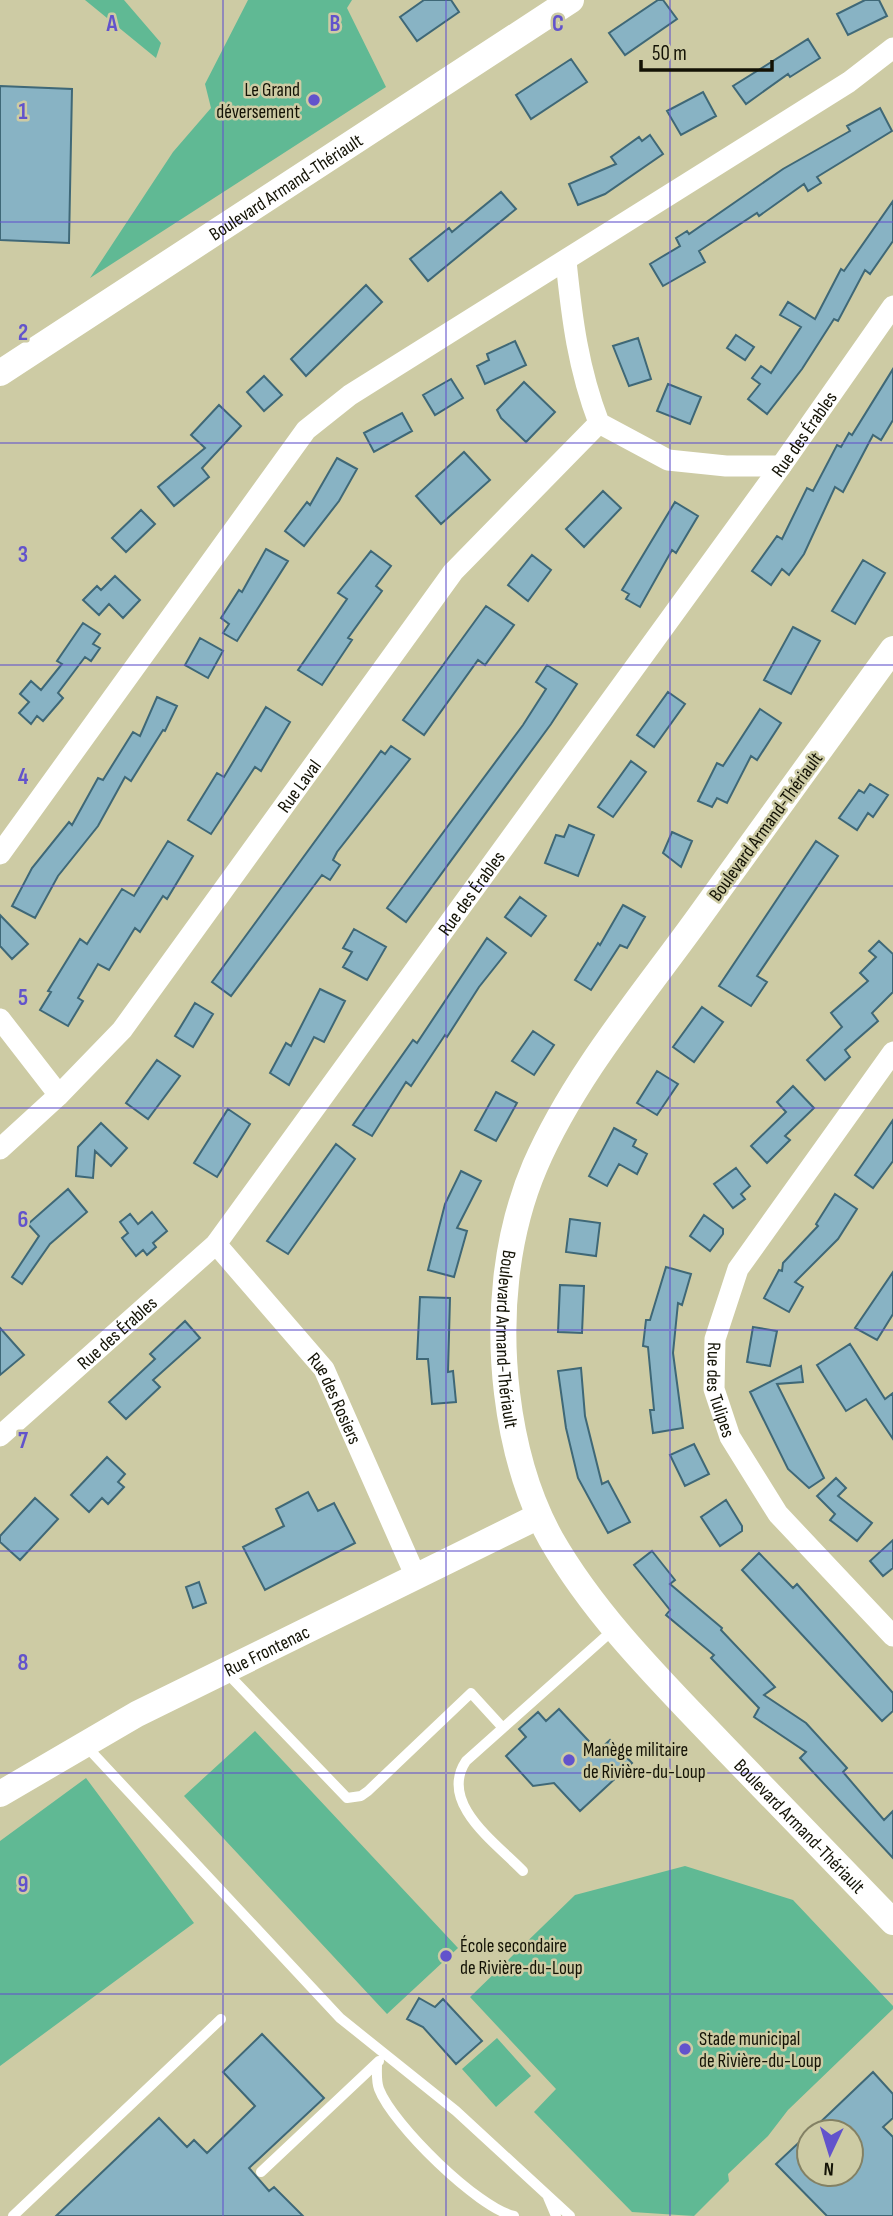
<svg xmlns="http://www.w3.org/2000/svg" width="893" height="2216" font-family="'Sofia Sans Condensed',sans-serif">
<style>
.green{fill:#60b994}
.building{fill:#88b3c4;stroke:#3f6877;stroke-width:2}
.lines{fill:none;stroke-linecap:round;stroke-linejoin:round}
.service{stroke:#fff;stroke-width:10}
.minor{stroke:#fff;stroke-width:21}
.tertiary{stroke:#fff;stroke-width:26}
.grid{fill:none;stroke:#6253cc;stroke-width:2;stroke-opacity:0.55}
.poi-dot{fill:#6253cc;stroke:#cdcba4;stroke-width:2.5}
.labels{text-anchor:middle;stroke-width:5;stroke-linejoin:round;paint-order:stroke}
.poi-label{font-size:19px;fill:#131205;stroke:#cdcba4;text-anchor:start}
.street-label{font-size:19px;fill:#131205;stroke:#cdcba4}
.grid-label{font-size:23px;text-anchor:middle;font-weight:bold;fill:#6253cc;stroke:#cdcba4;stroke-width:5;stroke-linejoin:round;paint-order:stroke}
</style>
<rect width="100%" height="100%" fill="#cdcba4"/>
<path class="green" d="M85 0H124L161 43 156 58Z
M248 0H352L347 8 386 87 90 278 173 152 211 108 205 84Z
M255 1731 458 1948 387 2014 184 1796Z
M86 1778 194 1923 0 2066V1841Z
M685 1866 793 1900 893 2006V2009L788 2110 768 2136 728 2174 729 2181 694 2216 632 2212 534 2112 556 2089 470 1997 575 1895Z
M497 2038 531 2076 496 2107 462 2069Z"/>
<path class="building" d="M424 0H451L459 12 417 41 400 17Z
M658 0H663L677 19 625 55 609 33Z
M865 0H879L887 16 848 35 837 14Z
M808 39 820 58 790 77 788 74 746 104 733 86Z
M571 59 587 82 531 119 516 95Z
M0 86 72 89 69 243 0 240Z
M703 92 716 116 681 135 667 111Z
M880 108 892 131 817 177 821 183 808 191 804 184 759 216 757 213 699 251 705 262 663 286 650 264 680 246 676 238 687 231 689 234 783 169 850 131 847 126Z
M650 135 663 154 605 194 578 205 569 184 616 164 611 157 639 137 642 141Z
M501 192 516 209 428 281 410 259 449 228 452 232Z
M893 201V241L870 274 865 270 838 321 834 319 802 369 767 414 748 399 760 384 752 378 761 366 771 373 801 327 780 315 788 302 815 319 841 269 844 271Z
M366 285 382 302 306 376 291 359Z
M736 335 754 347 745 360 727 348Z
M638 338 651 379 629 386 613 346Z
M515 341 526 365 485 384 477 366 489 360 487 354Z
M893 369V420L881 440 873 435 843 492 835 487 804 554 789 575 782 569 771 585 752 571 777 536 782 539 807 488 813 491 837 445 841 447 849 433 852 435Z
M264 376 282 395 264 411 247 392Z
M451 379 463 398 435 415 423 395Z
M524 382 555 412 526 442 501 418 497 410Z
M668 384 701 397 690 424 657 411Z
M219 405 241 426 202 468 209 477 174 506 158 487 205 448 191 435Z
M402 413 412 431 374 452 364 433Z
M464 452 490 480 441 524 416 496Z
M337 458 357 469 339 501 304 546 285 531 307 502 310 505Z
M603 491 621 508 584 547 566 529Z
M675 502 698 516 676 553 672 550 640 607 626 599 629 594 622 590Z
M141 510 155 524 126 552 112 538Z
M266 549 288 561 237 641 223 633 229 624 221 618 239 590 242 592Z
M371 551 391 566 376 586 382 591 348 638 352 640 322 685 298 670 347 599 338 593Z
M532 555 551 570 528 601 508 585Z
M863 560 885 573 855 624 832 611Z
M115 576 140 600 123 618 109 604 99 615 83 600 97 586 101 590Z
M486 606 514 625 485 665 478 660 424 735 403 720Z
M83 623 100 634 93 644 100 648 91 661 85 657 58 693 63 698 43 721 37 716 31 724 19 713 29 702 20 694 31 681 41 690 62 664 57 661Z
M793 627 820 641 791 694 764 680Z
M200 638 223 651 208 678 185 665Z
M547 665 577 684 551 724 406 922 387 908 523 725 546 689 536 682Z
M668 692 685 704 654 747 637 735Z
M157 697 177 706 165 731 163 730 131 781 125 777 98 826 58 876 35 918 12 906 32 868 69 822 72 825 98 778 103 780 133 732 140 736Z
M266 707 290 722 261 771 255 767 211 834 188 820 217 773 224 777Z
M760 709 781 723 757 760 751 756 727 803 717 798 712 807 698 801 717 763 723 766Z
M391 746 410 759 337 852 333 860 340 865 330 880 322 875 231 996 212 982 381 751 385 754Z
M631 761 646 772 613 817 598 807Z
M870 784 888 795 873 817 868 813 857 830 839 818 859 790 864 793Z
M569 825 594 835 578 876 545 863 556 835 564 837Z
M672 832 692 841 681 867 663 853Z
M168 841 193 856 167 899 163 896 140 932 135 928 109 970 98 964 78 998 83 1001 68 1026 40 1010 51 992 48 991 80 939 87 944 122 889 134 896Z
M816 841 838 856 757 976 767 982 751 1006 719 986Z
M520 897 546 916 531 936 505 917Z
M623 905 645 917 627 948 620 945 591 990 575 980 598 943 600 945Z
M0 915 28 944 12 959 0 946Z
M354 929 386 947 367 980 343 967 352 952 343 948Z
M487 938 506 953 479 987 447 1037 445 1035 411 1086 406 1082 372 1136 353 1125 413 1040 417 1043Z
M879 941 893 954V992L872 1013 878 1021 845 1050 850 1057 825 1080 807 1060 842 1027 831 1013 868 981 860 973 876 957 869 951Z
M320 989 345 1001 324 1042 314 1037 289 1085 270 1073 286 1043 291 1046Z
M195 1003 213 1014 193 1047 175 1036Z
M702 1007 723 1022 694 1062 673 1047Z
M533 1031 554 1045 534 1075 512 1061Z
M157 1060 180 1076 148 1119 126 1103Z
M657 1071 678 1084 657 1115 637 1103Z
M793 1086 814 1108 785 1136 790 1140 767 1163 751 1146 786 1112 777 1102Z
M496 1092 517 1103 496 1141 475 1130Z
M228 1109 250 1124 217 1177 194 1163Z
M893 1120V1161L873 1188 855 1175Z
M101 1123 127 1148 111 1166 95 1151 93 1178 76 1176 78 1147Z
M614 1128 636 1140 633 1146 647 1154 637 1174 619 1164 607 1186 589 1176Z
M336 1144 355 1159 288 1254 267 1241Z
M736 1168 750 1186 741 1194 745 1199 733 1208 714 1184Z
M461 1171 481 1181 457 1228 467 1231 454 1277 428 1270 445 1204Z
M68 1189 87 1212 50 1244 22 1284 12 1277 39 1236 28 1224Z
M835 1194 857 1209 838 1239 795 1282 803 1287 789 1312 764 1298 779 1270 782 1271 783 1263 818 1226 816 1224Z
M152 1212 167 1231 153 1243 156 1247 147 1255 143 1250 136 1256 122 1238 128 1233 120 1222 130 1214 138 1224Z
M704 1215 723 1229V1234L710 1251 690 1236Z
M570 1219 600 1223 596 1256 566 1252Z
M666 1267 691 1274 682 1305 678 1303 673 1353 683 1428 653 1433 650 1410H654L648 1347 643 1346 646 1320H650Z
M893 1272V1314L877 1340 855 1328Z
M560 1285 584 1286 582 1333 558 1332Z
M420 1297 450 1298 448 1372 453 1371 456 1402 432 1404 428 1359H417Z
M185 1321 200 1338 153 1380 160 1387 126 1419 109 1402 155 1359 150 1354Z
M753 1327 777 1331 770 1366 747 1362Z
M0 1328 24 1355 0 1375Z
M850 1344 885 1399 893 1393V1439L866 1399 846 1411 817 1365Z
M801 1366 803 1382 777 1384 824 1478 809 1488 788 1469 750 1392Z
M581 1368 585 1416 602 1484 608 1481 630 1522 608 1533 578 1478 566 1428 558 1371Z
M694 1444 709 1474 685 1486 670 1455Z
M107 1457 125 1474 118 1482 124 1487 108 1504 102 1498 89 1512 71 1495Z
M836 1478 846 1488 838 1496 872 1523 857 1541 830 1520 835 1514 817 1496Z
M308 1492 318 1511 334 1503 355 1543 265 1590 243 1547 284 1526 276 1509Z
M35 1498 58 1519 20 1560 0 1542V1536Z
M726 1500 742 1526V1531L720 1546 701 1517Z
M893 1540V1568L883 1576 870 1561Z
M652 1551 675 1580 670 1584 722 1628 721 1630 775 1687 764 1695 806 1723 847 1768 843 1772 884 1820 893 1811V1858L800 1758 806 1752 754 1717 759 1708 711 1658 714 1655 666 1615 670 1610 634 1565Z
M759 1553 793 1588 797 1584 893 1693V1711L882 1721 742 1570Z
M199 1582 206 1603 193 1608 186 1587Z
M559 1709 598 1751 610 1740 632 1763 580 1811 554 1783 533 1786 506 1756 526 1737 519 1729 538 1712 546 1721Z
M419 1998 435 2007 443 1999 482 2041 456 2064 423 2027 407 2019Z
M262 2034 324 2098 249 2168 269 2191 274 2187 303 2216H56L159 2118 187 2147 194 2140 207 2153 255 2106 223 2072Z
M873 2072 893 2094V2118L883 2127 893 2137V2216H827L776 2164 809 2133V2174H851V2132H810Z"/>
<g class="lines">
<path class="service" d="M225 1671 347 1798 361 1796 368 1791 471 1693 503 1728
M86 1746 340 2018 456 2111 570 2216
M523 1871C496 1843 438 1803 466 1761L613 1630
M377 2063C377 2071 376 2081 379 2089 393 2125 478 2208 514 2216
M261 2172 379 2061
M548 2197 556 2216
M13 2216 221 2019"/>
<g class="minor">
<path d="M566 261C572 319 578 368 599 423L668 460 726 466H781"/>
<path d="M0 854 306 430 350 395 849 82 893 48"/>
<path d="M0 1019 59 1095"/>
<path id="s1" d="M893 1052 738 1269 715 1339 714 1389 730 1437 778 1514 893 1636"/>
<path id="s2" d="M0 1149 59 1095 122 1030 453 572 599 423"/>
<path id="s3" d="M216 1244 324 1369 416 1577"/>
<path id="s4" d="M0 1436 216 1244 781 466 893 306"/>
</g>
<g class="tertiary">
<path id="s5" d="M0 373 571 0"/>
<path id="s6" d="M893 649C828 738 764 827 699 917 642 996 574 1076 535 1166 505 1236 498 1318 507 1393 513 1443 526 1494 551 1539 595 1616 661 1681 722 1745 779 1804 836 1863 893 1922"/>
<path id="s7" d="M0 1794 137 1714 539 1516"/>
</g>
</g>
<path class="grid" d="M223 0V2216M446 0V2216M670 0V2216M0 222H893M0 443H893M0 665H893M0 886H893M0 1108H893M0 1330H893M0 1551H893M0 1773H893M0 1994H893"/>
<g class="poi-dot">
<circle cx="314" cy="100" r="7"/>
<circle cx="569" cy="1760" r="7"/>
<circle cx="446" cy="1956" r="7"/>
<circle cx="685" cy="2049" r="7"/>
</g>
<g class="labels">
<g class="poi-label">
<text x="300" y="96" text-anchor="end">Le Grand<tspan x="300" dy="22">déversement</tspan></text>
<text x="583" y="1756">Manège militaire<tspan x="583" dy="22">de Rivière-du-Loup</tspan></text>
<text x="460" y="1952">École secondaire<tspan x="460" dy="22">de Rivière-du-Loup</tspan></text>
<text x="699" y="2045">Stade municipal<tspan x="699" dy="22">de Rivière-du-Loup</tspan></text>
</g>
<g class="street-label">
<text dy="7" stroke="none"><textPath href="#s5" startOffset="341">Boulevard Armand-Thériault</textPath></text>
<text dy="7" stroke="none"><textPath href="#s4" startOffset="1290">Rue des Érables</textPath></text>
<text dy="7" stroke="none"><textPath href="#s2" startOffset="472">Rue Laval</textPath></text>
<text transform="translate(765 826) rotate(-54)" y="7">Boulevard Armand-Thériault</text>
<text dy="7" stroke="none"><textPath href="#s4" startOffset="723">Rue des Érables</textPath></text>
<text dy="7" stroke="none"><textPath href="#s4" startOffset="156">Rue des Érables</textPath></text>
<text dy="7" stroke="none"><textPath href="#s6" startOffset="807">Boulevard Armand-Thériault</textPath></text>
<text dy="7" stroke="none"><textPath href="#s1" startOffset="392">Rue des Tulipes</textPath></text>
<text dy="7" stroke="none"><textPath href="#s3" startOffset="196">Rue des Rosiers</textPath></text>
<text dy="7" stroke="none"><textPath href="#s7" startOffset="303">Rue Frontenac</textPath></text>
<text dy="7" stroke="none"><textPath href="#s6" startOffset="1395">Boulevard Armand-Thériault</textPath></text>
</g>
</g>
<g class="grid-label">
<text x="112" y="31">A</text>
<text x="335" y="31">B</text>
<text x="558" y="31">C</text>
<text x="23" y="119">1</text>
<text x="23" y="340">2</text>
<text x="23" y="562">3</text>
<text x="23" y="784">4</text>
<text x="23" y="1005">5</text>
<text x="23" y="1227">6</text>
<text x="23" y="1448">7</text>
<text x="23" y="1670">8</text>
<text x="23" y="1892">9</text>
</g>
<g transform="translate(830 2153) rotate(184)"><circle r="33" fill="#cdcba4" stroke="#838164" stroke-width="2"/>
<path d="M0-5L12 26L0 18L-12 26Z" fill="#6253cc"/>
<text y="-10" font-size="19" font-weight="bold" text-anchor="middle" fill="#131205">N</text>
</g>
<path d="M641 60v10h131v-10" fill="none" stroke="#131205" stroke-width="3.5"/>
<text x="652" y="60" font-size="21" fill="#131205" stroke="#cdcba4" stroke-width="5" paint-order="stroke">50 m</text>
</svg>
